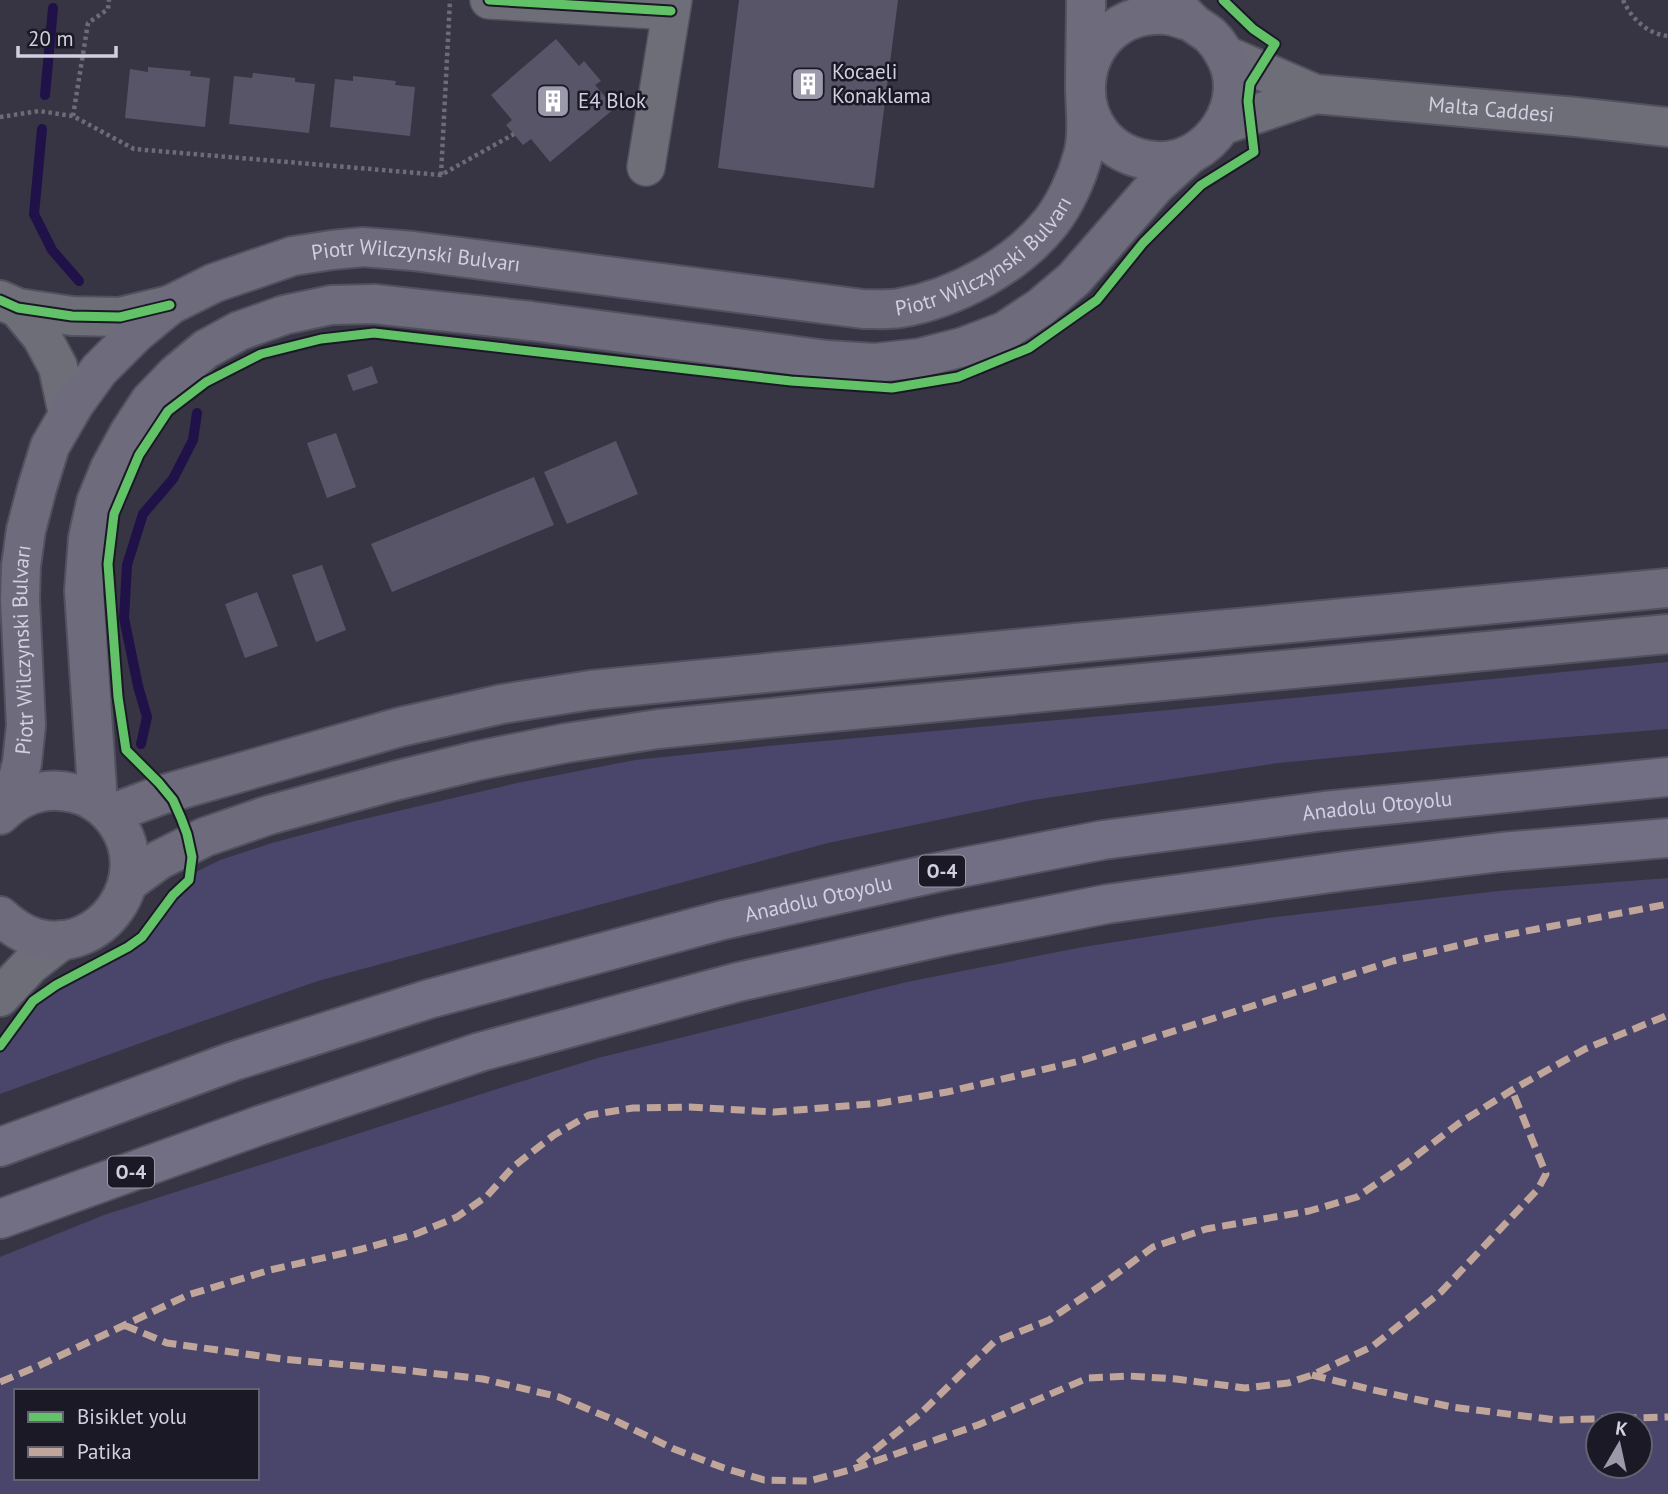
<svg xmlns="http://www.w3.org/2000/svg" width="1668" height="1494" font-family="'PT Sans',sans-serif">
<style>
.green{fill:#4a456a;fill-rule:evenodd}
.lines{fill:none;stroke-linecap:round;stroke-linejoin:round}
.stream{stroke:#201148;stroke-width:10}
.building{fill:#585569}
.minor-casing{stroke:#52515e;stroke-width:40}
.tertiary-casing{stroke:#52515e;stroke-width:42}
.secondary-casing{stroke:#52515e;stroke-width:42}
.primary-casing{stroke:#52515e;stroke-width:42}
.motorway-casing{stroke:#52515e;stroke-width:42}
.path{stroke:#6d6b77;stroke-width:4.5;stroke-dasharray:3.5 3.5;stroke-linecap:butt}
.minor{stroke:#6e6e79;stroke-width:37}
.tertiary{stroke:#6e6e79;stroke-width:38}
.secondary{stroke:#6e6e79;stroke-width:38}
.primary{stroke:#6d6b7c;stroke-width:38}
.motorway{stroke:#726f84;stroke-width:38}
.quiet{stroke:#c0a59a;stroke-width:7;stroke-dasharray:14 7;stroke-linecap:butt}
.cycleway-casing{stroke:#1a1925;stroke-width:13}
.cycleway{stroke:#61c268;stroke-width:9}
.labels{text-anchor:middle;stroke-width:5;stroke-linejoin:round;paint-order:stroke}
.shield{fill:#1a1925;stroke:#9a99a9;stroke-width:2}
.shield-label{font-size:19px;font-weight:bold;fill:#d1d0e1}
.poi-label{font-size:21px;fill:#d1d0e1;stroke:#1a1925;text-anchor:start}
.street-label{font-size:21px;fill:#d1d0e1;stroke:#1a1925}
</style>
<rect width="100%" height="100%" fill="#373544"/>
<path class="green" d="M1668 662V729L1468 745 1278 763 1033 800 828 843 318 981 160 1036 0 1094V1046L33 1001 56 985 128 947 142 937 173 895 198 871 220 860 272 843 351 822 517 783 635 760 768 746 1158 711Z
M1668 878V1494H0V1257L104 1215 497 1089 598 1058 907 982 1083 947 1268 918 1498 891ZM16 1391H257V1478H16ZM1640 1424V1466H1598V1424Z"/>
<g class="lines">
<path class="stream" d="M45 95 53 8
M42 129 34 214 52 250 79 281
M141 744 147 717 138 686 124 618 127 565 143 514 173 479 193 440 197 413"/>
</g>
<path class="building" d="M739 0H898L874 188 718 168Z
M556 39 579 66 584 61 601 81 595 85 615 108 550 162 531 139 523 145 506 125 512 120 491 95Z
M148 67 191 71 190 76 210 78 205 127 125 118 130 69 148 72Z
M253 73 295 78V82L315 84 309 133 229 124 234 76 252 78Z
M353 76 396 81 395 85 415 87 410 136 330 127 335 79 353 81Z
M372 366 378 383 353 391 347 375Z
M336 433 356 487 327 498 307 443Z
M616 441 638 494 567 524 544 472Z
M534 477 554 525 392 592 371 544Z
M322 565 346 630 316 642 292 575Z
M257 592 278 646 245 658 225 604Z"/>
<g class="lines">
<g class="minor-casing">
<path id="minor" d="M489 0 671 11
M646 167 673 0"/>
</g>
<g class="tertiary-casing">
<path id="tertiary" d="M0 300 18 308 72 316 120 317 170 305
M18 308 42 337 58 367 68 414"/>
</g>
<g class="secondary-casing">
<g id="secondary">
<path id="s1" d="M1225 55 1315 94 1576 117 1668 127"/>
<path d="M1223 125 1315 94"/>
<path d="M0 997 30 965 62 940"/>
</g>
</g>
<g class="primary-casing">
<g id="primary">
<path d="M1173 0C1178 7 1184 14 1190 20 1196 27 1205 30 1211 36 1216 41 1221 48 1224 54 1252 101 1210 165 1155 161 1054 151 1069 8 1166 15 1175 16 1184 20 1192 22"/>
<path id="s2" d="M11 804 22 763 26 725 20 599 21 566 26 530 37 488 50 446 75 403 99 370 136 333 170 305 214 283 293 256 332 250 363 247 413 251 863 309C875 309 888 310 900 308 954 299 1016 266 1051 222 1065 204 1077 178 1083 155 1089 133 1085 109 1085 86 1085 57 1086 29 1086 0"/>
<path d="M98 804 84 591 88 538 96 502 110 468 129 433 150 401 176 374 206 349 239 331 284 315 331 305 374 304 531 321 827 360 875 363 920 358 963 347 1005 331 1041 307 1074 279 1156 185 1188 156"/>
<path d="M110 814 161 795 400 727 502 704 591 690 1086 642 1668 588"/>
<path d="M0 815C20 795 45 786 73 793 92 797 105 807 116 822 156 878 102 956 36 938 22 934 11 926 0 916"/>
<path d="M129 882 159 860 205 837 269 815 394 781 476 761 566 743 658 729 820 713 1668 634"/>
</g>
</g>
<g class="motorway-casing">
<g id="motorway">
<path id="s3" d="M0 1147 234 1061 429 999 723 920 939 872 1103 840 1324 811 1668 777"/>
<path d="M0 1219 261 1125 480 1052 738 982 949 935 1107 904 1345 871 1501 852 1668 838"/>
</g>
</g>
<path class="path" d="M1623 0C1631 18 1647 34 1668 36
M73 116 88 23 108 9 109 0
M0 117 39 111 73 116 134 149 441 175 514 134
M441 175 450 0"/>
<use href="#minor" class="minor"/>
<use href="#tertiary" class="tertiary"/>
<use href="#secondary" class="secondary"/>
<use href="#primary" class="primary"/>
<use href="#motorway" class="motorway"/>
<path class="quiet" d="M124 1325 167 1343 282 1359 412 1371 483 1379 559 1397 612 1419 674 1449 724 1468 764 1480 809 1481 850 1470 978 1425 1088 1378 1129 1376 1176 1379 1245 1388 1288 1383 1312 1375 1373 1346 1441 1292 1538 1189 1546 1174 1512 1090
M1312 1375 1369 1389 1452 1407 1556 1420 1668 1417
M0 1382 36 1367 188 1295 270 1270 362 1249 416 1234 457 1217 487 1196 513 1167 554 1135 589 1115 633 1108 689 1107 774 1112 881 1103 947 1092 1080 1061 1393 961 1485 939 1668 904
M858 1463 920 1414 994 1342 1049 1320 1100 1286 1153 1247 1206 1229 1309 1211 1357 1197 1404 1165 1458 1124 1512 1090 1585 1049 1668 1015"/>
<g class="cycleway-casing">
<path id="cycleway" d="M489 0 671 11
M0 300 18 308 72 316 120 317 170 305
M0 1046 33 1001 56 985 128 947 142 937 173 895 189 880 192 857 187 834 181 818 173 800 159 783 126 750 118 697 108 564 114 514 139 455 168 411 206 382 261 354 321 339 374 333 791 381 892 388 958 377 1029 348 1097 300 1143 243 1201 185 1254 152 1248 101 1250 84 1275 44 1253 29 1223 0"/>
</g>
<use href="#cycleway" class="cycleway"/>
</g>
<defs>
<g id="building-square" transform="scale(1.75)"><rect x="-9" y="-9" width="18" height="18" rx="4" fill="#9b9aaa" stroke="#1a1925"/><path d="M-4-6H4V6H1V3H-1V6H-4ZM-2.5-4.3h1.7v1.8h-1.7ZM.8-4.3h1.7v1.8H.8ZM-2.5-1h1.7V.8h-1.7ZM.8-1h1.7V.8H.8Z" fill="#fff"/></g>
</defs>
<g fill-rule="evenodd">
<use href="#building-square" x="808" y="84"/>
<use href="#building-square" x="553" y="101"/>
</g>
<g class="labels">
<g class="shield">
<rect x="919" y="855.5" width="46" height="31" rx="5"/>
<rect x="108" y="1156.5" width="46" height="31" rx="5"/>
</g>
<g class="shield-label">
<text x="942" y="878">O-4</text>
<text x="131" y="1179">O-4</text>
</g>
<g class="poi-label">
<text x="832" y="79">Kocaeli<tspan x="832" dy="24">Konaklama</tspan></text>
<text x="578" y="108">E4 Blok</text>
</g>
<g class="street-label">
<text dy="7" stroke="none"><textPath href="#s1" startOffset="275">Malta Caddesi</textPath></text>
<text dy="7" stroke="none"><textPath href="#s2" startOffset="1395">Piotr Wilczynski Bulvarı</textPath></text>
<text dy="7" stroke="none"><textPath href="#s2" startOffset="807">Piotr Wilczynski Bulvarı</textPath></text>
<text dy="7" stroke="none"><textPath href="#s2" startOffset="156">Piotr Wilczynski Bulvarı</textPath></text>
<text dy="7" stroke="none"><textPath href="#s3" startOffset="1423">Anadolu Otoyolu</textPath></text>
<text dy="7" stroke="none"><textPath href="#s3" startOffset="856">Anadolu Otoyolu</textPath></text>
</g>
</g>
<rect x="14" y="1389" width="245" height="91" fill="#1a1925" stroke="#636270" stroke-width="2"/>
<rect x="28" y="1412" width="35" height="10" fill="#61c268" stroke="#636270" stroke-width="2"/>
<text x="77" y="1424" font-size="21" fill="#d1d0e1">Bisiklet yolu</text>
<rect x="28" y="1447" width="35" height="10" fill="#c0a59a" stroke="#636270" stroke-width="2"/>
<text x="77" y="1459" font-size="21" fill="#d1d0e1">Patika</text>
<g transform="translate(1619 1445) rotate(9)"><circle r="33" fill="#1a1925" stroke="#636270" stroke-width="2"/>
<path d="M0-5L12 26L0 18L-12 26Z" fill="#9b9aaa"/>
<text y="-10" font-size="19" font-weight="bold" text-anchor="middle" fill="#d1d0e1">K</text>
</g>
<path d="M18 46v10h98v-10" fill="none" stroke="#d1d0e1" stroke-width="3.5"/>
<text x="28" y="46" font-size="21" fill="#d1d0e1" stroke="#1a1925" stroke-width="5" paint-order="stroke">20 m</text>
</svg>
